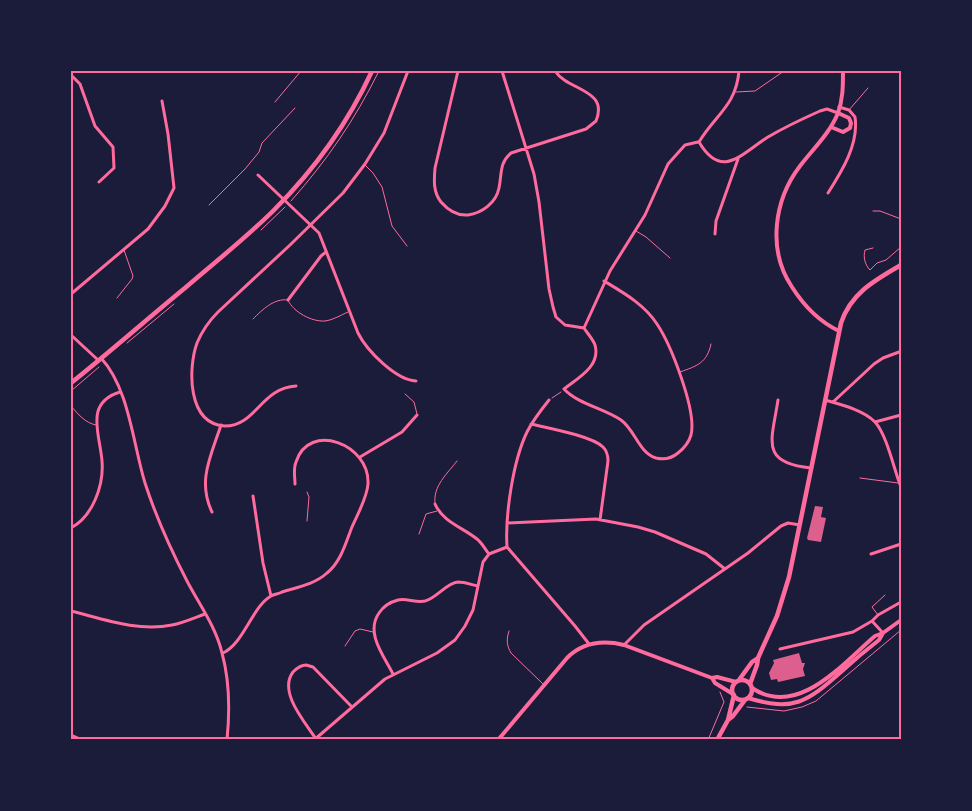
<svg xmlns="http://www.w3.org/2000/svg" width="972" height="811" font-family="'Sofia Sans Condensed',sans-serif">
<style>
.building{fill:#dd5f8e}
.lines{fill:none;stroke-linecap:round;stroke-linejoin:round}
.path{stroke:#ff6b9d;stroke-width:1}
.service{stroke:#ff6b9d;stroke-width:1}
.minor{stroke:#ff6b9d;stroke-width:3}
.tertiary{stroke:#ff6b9d;stroke-width:4}
.secondary{stroke:#ff6b9d;stroke-width:4.5}
.neatline{fill:none;stroke:#ff6b9d;stroke-width:2}
</style>
<rect width="100%" height="100%" fill="#1b1b3a"/>
<path class="building" d="M815 506 823 507 821 517 826 518 821 542 808 540 807 538Z
M799 653 802 663H805L803 669 805 676 778 682 777 679 771 680 769 673 774 663 773 660Z"/>
<g class="lines">
<path class="path" d="M291 201C328 159 354 121 379 71
M261 230 285 207
M127 343 174 304
M71 391 99 367
M552 398 561 392
M747 707 784 711 802 707 816 701 901 630
M708 740 724 702 720 692"/>
<path class="service" d="M736 92 755 91 784 71
M275 102 301 71
M849 110 868 88
M365 165 373 173 382 187 392 226 407 246
M209 205 245 169 259 152 262 143 295 108
M873 211H880L901 219
M636 231 646 237 670 258
M873 248 865 250C863 257 865 265 870 270L877 263 886 260 901 247
M117 298 132 279 133 276 124 250
M253 319C262 310 274 298 288 300 293 312 312 322 325 321 333 320 341 315 348 312
M680 372C697 366 707 363 711 344
M405 394 414 402 417 414
M71 406C78 414 85 423 96 425
M860 478 898 483
M307 492 309 497 307 521
M435 503C433 486 447 474 457 461
M419 534 426 514 437 511
M878 615 872 607 885 595
M509 631C506 640 507 646 511 653L543 684
M345 646 355 631 360 629 373 632"/>
<path class="minor" d="M458 71 435 168C434 180 433 192 441 202 448 210 457 216 468 215 482 213 496 203 499 188 502 174 499 163 511 153L586 129 596 121C609 89 568 91 555 71
M502 71 534 174 539 202 549 289 553 307 556 317 565 325 584 328
M739 71C736 106 715 115 699 142 722 181 742 153 768 137 785 127 802 119 820 111L827 109 838 113
M71 75 80 84 95 126 113 147 114 168 99 182
M258 175 319 233 358 333C367 351 396 380 416 381
M828 193C842 171 859 144 855 117L849 110 839 107
M715 234 716 221 738 159
M71 294 148 229 165 206 174 188 168 134 162 101
M288 300 321 256 326 252
M584 328C587 333 593 339 595 345 601 366 578 378 564 389 578 404 603 408 621 420 635 430 639 453 656 458 664 460 672 458 678 453 683 449 689 442 691 435 697 411 671 345 657 324 645 305 624 293 604 281
M584 328 610 271 645 215 668 164 685 145 698 142
M71 335 98 360
M101 358C129 388 133 444 145 483 156 517 171 550 187 581 199 604 216 627 222 653 230 682 230 710 227 740
M296 386C261 388 256 426 225 426 187 424 188 368 197 343 202 331 209 321 218 312L290 245 343 193 365 164 384 133 408 71
M549 400C541 410 533 420 527 432 513 461 505 515 507 547L575 626 589 644
M778 400C772 440 759 463 811 468
M825 400C839 404 864 410 875 422 887 435 894 470 901 487
M833 402 874 364 883 358 899 352
M875 422 901 415
M531 424C548 428 592 436 603 447 607 451 608 456 608 461L600 520
M360 457 402 432 417 415
M253 496 263 563 271 596
M435 504C443 522 462 527 477 539 482 543 485 549 489 554
M212 512C197 481 211 456 221 425
M507 523 596 519 638 527 655 532 706 554 725 569
M71 528C93 516 104 485 102 461 100 434 84 403 120 392
M871 554 901 544
M71 611C103 619 138 632 172 625 183 623 194 618 205 614
M883 633 872 621 878 615 901 602
M624 645 644 625 748 553 781 526 788 523 800 525
M780 649 853 632 872 621
M223 653C244 643 252 607 271 596 274 594 279 594 282 592 298 587 315 584 327 573 341 562 346 542 352 527 358 513 367 498 368 484 370 444 309 421 296 462 293 469 295 477 295 484
M393 674C384 656 365 633 379 613 383 607 390 602 398 600 406 598 416 603 425 601 437 598 446 583 458 582 465 582 472 585 478 586
M71 735 82 740
M316 739C305 722 278 692 293 672 297 668 301 665 306 665L313 667 352 707
M314 740 385 679 437 653 455 640 465 626 473 610 483 562 489 554 507 547"/>
<path class="tertiary" d="M831 127 843 132 850 128 851 123 849 118 838 113
M839 331C818 321 804 306 792 287 767 250 774 200 800 166 813 149 830 133 838 113 843 99 843 86 843 71
M712 678 717 677 736 682
M752 688C798 719 843 663 875 636L883 633 901 620
M748 698C794 712 807 702 841 672 853 661 866 650 879 640L883 633
M498 740 567 658C583 642 603 640 624 645L712 678 715 683 733 694"/>
<path class="secondary" d="M71 383C110 352 147 319 185 288 215 262 246 238 274 210 314 170 348 123 372 71
M739 680 752 662 758 658
M732 690a10 10 0 1 1 20 0a10 10 0 1 1-20 0Z
M750 684 757 665 758 658 777 616 789 577 841 323C851 293 875 280 901 265
M728 720 733 716 745 700
M717 740 728 720 734 695"/>
</g>
<rect width="972" height="811" fill="none" stroke="#1b1b3a" stroke-width="145"/>
<rect x="72" y="72" width="828" height="666" class="neatline"/>
</svg>
